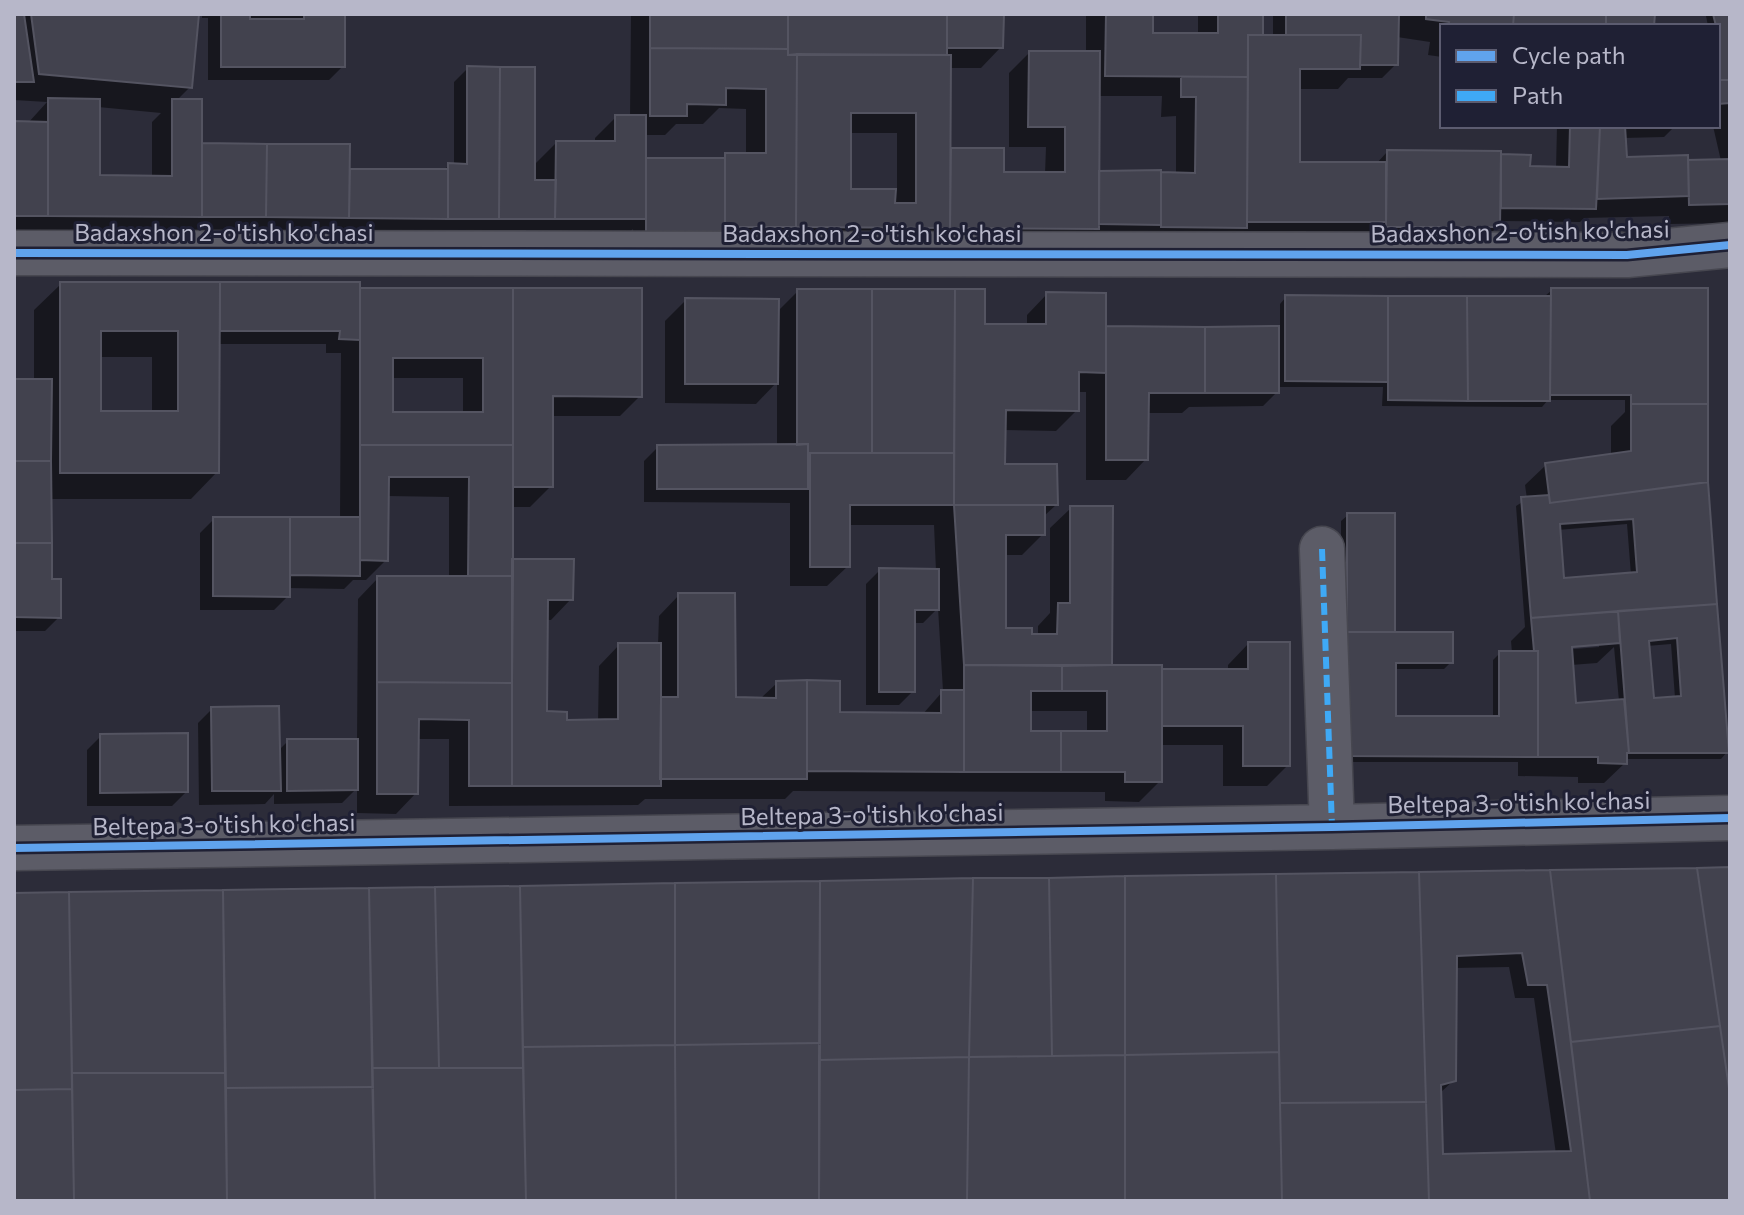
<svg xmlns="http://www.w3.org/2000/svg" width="1744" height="1215" font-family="Commissioner,sans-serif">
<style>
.shadow{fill:#0007;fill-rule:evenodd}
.building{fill:#42424e;stroke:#545461;stroke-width:2;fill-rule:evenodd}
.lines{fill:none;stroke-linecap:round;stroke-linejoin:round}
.minor-casing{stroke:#474750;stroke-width:47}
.minor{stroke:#5c5c67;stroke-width:44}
.quiet{stroke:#3fa9f5;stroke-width:6;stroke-dasharray:12 6;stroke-linecap:butt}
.cycleway-casing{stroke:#1f2034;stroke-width:13}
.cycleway{stroke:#60a3ed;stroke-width:8}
.labels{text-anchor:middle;stroke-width:6;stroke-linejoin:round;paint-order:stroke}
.street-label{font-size:24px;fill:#b7b7c9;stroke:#1f2034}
</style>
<rect width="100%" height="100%" fill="#2c2c39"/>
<path class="shadow" d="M14 14H197L190 87 176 101 200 145 348 171H443L449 165H454V82L468 68 533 166 556 143H595V138L616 117H630L631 14H1002L1001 47 981 68H949V150H1002V174H1045L1046 147H1009V73L1029 53H1086V14H1151V35H1198V14H1261V37H1273V14H1653L1652 26H1442V57L1428 55 1430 42 1397 37 1396 64 1382 78H1348L1338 89H1298V164H1376L1387 152 1528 157V168L1556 169 1557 126H1675L1664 137 1624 138 1625 159 1686 162 1721 161 1713 126H1718V26H1708L1706 16 1730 14V223L1669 224V216L1584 218 1580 222 1499 221 1498 226 1478 246 633 251V229L623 239 536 232 186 230 179 237 14 236V123H28L47 102 14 100ZM1097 96H1162L1161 117 1176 116V175L1097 176ZM98 107 161 113 152 122V177H98ZM719 108 746 109V155H726L721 160H644V135H665L676 124H703ZM849 133H897V191H849Z
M202 14H343V66L329 80H208V18H202Z
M61 284H358V290L640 396 620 416H551V486L530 507H511L510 561 571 599 551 620H546L545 713 565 722H598L599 666 619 645H658L659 616 679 595 734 699H760L777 683 838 714 922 715 943 691 938 608 923 623H913V691L899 705H866V584L880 570 936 571 934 525H848V566L827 586H790V503L644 502V461L658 447 777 446V382L756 404 665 403V321L686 300 777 312 798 291H983V326H1027V315L1047 294 1104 328H1280V304L1286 297 1545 296 1552 290 1706 482 1727 752 1721 759H1625V763L1604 783H1578V777L1518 776V762H1341V521L1348 515 1393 634 1451 662 1444 669H1394V718H1493V660L1500 653H1512L1511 641 1525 627 1516 506 1527 499 1525 485 1546 465 1611 456V426L1625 412V400H1548L1542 407 1382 406 1383 387H1277V392L1263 406 1189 407 1182 413H1147L1146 459 1126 480H1086V392H1077V410L1056 431 1004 430 1003 466 1056 505 1043 517V534L1022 555H1004V630L1038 636V626L1050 613V528L1071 508H1111L1110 667 1160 671H1228V665L1248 644 1288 765 1267 786H1223V745H1160V781L1139 802 1105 801V792L793 791 785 799H645L638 805 449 806V739H417L416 793 396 814 357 813V788L342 803 274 804V794L265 804 199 805 198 723 212 709 278 751 288 741H357L358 599 378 578H449V497L387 496 386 560 366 580H353L344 589 288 588V596L274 610H200V533L214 519H340L341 353H326V344H218L217 472 191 499H50V581L59 617 45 631H14V381H34V310ZM99 357H152V413H99ZM391 378H463V414H391ZM1627 524 1631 575 1562 580 1558 530ZM1599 643V647L1562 650V646ZM1671 644 1675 698 1652 700 1647 646ZM1614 647 1619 701 1574 705 1571 665 1597 663ZM1029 711H1087V733H1029Z
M101 736 186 792 172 806H87V750Z
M1730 869V1201H14V895ZM1509 967 1515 998H1534L1556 1154 1441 1156 1439 1094 1454 1080 1455 968Z"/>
<path class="building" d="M14 14H24L34 82H14Z
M31 14H199L192 88 39 74Z
M221 14H250V19H304V14H345V67H221Z
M650 14H788V49L650 48Z
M788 14H947V55H788Z
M947 14H1004L1003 48H947Z
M1106 14H1153V33H1218V14H1263V35H1248V77L1105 76Z
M1286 14H1399L1398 65H1360L1361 35H1286Z
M1426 14H1514L1513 26H1448L1449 22 1426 19Z
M1514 14H1606V26H1513Z
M1606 14H1655L1654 26H1606Z
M1713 14H1730V80H1718V26H1716Z
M1248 35H1361L1360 69H1300V162H1386V222H1247Z
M650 48 788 49V55L797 54 796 227H725V153H766V89L726 88V105L687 104V116H650Z
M1029 51H1100L1099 229 950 228 951 148H1004V172H1065V127H1028Z
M797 54 951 55 950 228 796 227ZM851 113H916V203H895L896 189H851Z
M467 66 500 67 499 219H448V163L467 164Z
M500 67H535V180H556L555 219H499Z
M1181 77H1248L1247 228 1161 227V172L1195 173 1196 97H1181Z
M1718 80H1730V103L1718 104Z
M48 98 100 99V175L172 176V99H202V217L48 216Z
M615 115H646V219H555L556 141H615Z
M14 121 48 122V216H14Z
M1570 126H1600L1596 209 1501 208V154L1531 155 1530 166 1569 167Z
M1600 126H1625L1627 157 1688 155 1689 196 1597 199Z
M202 143 267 144 266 217H202Z
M267 144H350L349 218 266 217Z
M1387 150 1501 151 1500 227H1386Z
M646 158H725V238H646Z
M1730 159V204L1689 205 1688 160Z
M350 169H448V219L349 218Z
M1161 170V225L1099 224V171Z
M60 282H220L219 473H60ZM101 331H178V411H101Z
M220 282H360V340L339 339 340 331H220Z
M360 288H513V445H360ZM393 358H483V412H393Z
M513 288H642V397L553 396V487H513Z
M1551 288H1708V404H1631V395H1550Z
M797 289H872V453H808V444L797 445Z
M872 289H955L954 453H872Z
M955 289H985V324H1046V292L1106 293V373L1079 372V411L1006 410 1005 464H1057L1058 505H954Z
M1285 295 1388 296V382L1285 381Z
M1388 296H1467L1468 401 1388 400Z
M1467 296H1551L1550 401H1468Z
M685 298 779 299 778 384H685Z
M1106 326 1205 327V393H1149L1148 460H1106Z
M1279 326V393H1205V327Z
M14 379H52L51 461H14Z
M1631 404H1708V482L1550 503 1545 463 1631 451Z
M808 444V489H657V445Z
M360 445H513V576H468L469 477H389L388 561 360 560Z
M810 453H954V505H850V567H810Z
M14 461H51L52 543H14Z
M1708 482 1717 604 1531 618 1521 497 1549 495 1550 503ZM1633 519 1637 572 1564 578 1560 524Z
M954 505H1045V535H1006V628H1032V634H1057L1058 603H1070V506H1113L1112 665H964Z
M1347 513H1395V632H1347Z
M213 517H290V597L213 596Z
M290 517H360V576L290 575Z
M14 543H52V579H61V618L14 617Z
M512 559H574L573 600H548L547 711 567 712V720L618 719V643H661V786H512Z
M879 568 939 569V610H915V692H879Z
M377 576H513L512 683 377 682Z
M678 593H735L736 697 776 698V681L807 680V779H660L661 697H678Z
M1717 604 1729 753H1629L1618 611ZM1677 638 1681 696 1654 698 1649 641Z
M1618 611 1620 643 1572 647 1576 703 1624 699 1629 753H1627V764L1598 763V757H1538V651H1534L1531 618Z
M1347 632H1453V663H1396V716H1499V651H1538V757L1346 756Z
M1248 642H1290V766H1243V726H1162V669H1248Z
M964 665 1062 666V691H1031V731H1061V772H964Z
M1112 665H1162V782H1125V772H1061V731H1107V691H1062V666Z
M807 680 840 681V712L941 713V690H964V772L807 771Z
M377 682 512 683V786H469V720L419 719 418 794H377Z
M279 706 281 791H212L211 707Z
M188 733V792L100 793V734Z
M287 739H358V790L287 791Z
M1730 867V1095L1697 868Z
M1697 868 1720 1026 1571 1042 1550 870Z
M1550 870 1590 1201H1429L1419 872ZM1522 953 1528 985H1547L1571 1151 1443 1154 1441 1085 1456 1081 1457 956Z
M1419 872 1426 1102 1280 1103 1276 874Z
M1276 874 1279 1052 1125 1055V876Z
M1125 876V1055L1052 1056 1049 878Z
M973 878H1049L1052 1056 969 1057Z
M973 878 969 1057 819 1060 820 881Z
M820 881V1043L675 1045V883Z
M675 883V1045L523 1047 520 886Z
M520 886 523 1068H439L435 887Z
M435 887 439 1068H372L369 888Z
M369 888 373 1087 226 1088 223 890Z
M223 890 225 1073H72L69 892Z
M69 892 72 1089 14 1090V893Z
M1720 1026 1730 1095V1201H1590L1571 1042Z
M820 1043 819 1201H676L675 1045Z
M675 1045 676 1201H526L523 1047Z
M1279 1052 1282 1201H1125V1055Z
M1125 1055V1201H967L969 1057Z
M969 1057 967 1201H819V1060Z
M372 1068H523L526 1201H375Z
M72 1073H225L227 1201H74Z
M373 1087 375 1201H227L226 1088Z
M72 1089 74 1201H14V1090Z
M1426 1102 1429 1201H1282L1280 1103Z"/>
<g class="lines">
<g class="minor-casing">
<path id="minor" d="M14 253 1627 255 1730 245
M1322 549 1332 827
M14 848 1332 827 1730 818"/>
</g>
<use href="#minor" class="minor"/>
<path class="quiet" d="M1322 549 1332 827"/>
<g class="cycleway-casing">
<path id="cycleway" d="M14 253 1627 255 1730 245
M14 848 1332 827 1730 818"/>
</g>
<use href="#cycleway" class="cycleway"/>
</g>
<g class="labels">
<g class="street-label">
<text transform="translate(1520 232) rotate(-1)" y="8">Badaxshon 2-o'tish ko'chasi</text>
<text x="224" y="241">Badaxshon 2-o'tish ko'chasi</text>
<text x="872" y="242">Badaxshon 2-o'tish ko'chasi</text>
<text transform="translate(1519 803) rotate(-1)" y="8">Beltepa 3-o'tish ko'chasi</text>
<text transform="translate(872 815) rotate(-1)" y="8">Beltepa 3-o'tish ko'chasi</text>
<text transform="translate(224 825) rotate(-1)" y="8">Beltepa 3-o'tish ko'chasi</text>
</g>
</g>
<rect width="1744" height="1215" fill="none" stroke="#b7b7c9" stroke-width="32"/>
<rect x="1440" y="24" width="280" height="104" fill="#1f2034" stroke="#5c5c70" stroke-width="2"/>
<rect x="1456" y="50" width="40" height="12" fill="#60a3ed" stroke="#5c5c70" stroke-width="2"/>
<text x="1512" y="64" font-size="24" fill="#b7b7c9">Cycle path</text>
<rect x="1456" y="90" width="40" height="12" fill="#3fa9f5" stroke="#5c5c70" stroke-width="2"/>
<text x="1512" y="104" font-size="24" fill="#b7b7c9">Path</text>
</svg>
